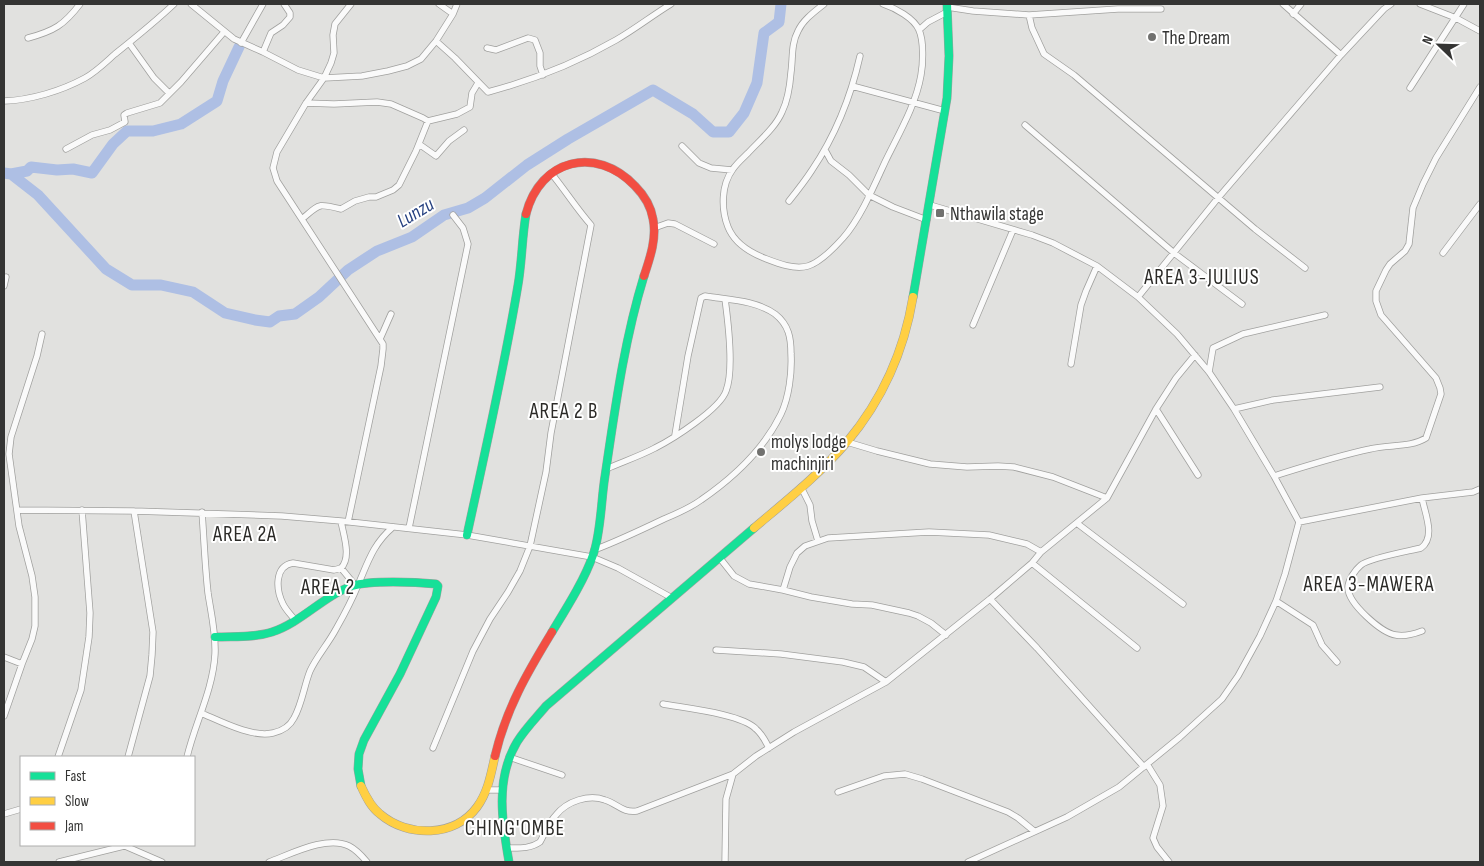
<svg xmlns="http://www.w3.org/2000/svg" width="1484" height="866" font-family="'Sofia Sans Condensed',sans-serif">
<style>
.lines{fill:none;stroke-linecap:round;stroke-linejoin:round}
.river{stroke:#aebfe4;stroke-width:11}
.street-casing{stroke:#a0a09e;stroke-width:7}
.fast-casing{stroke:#a0a09e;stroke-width:9}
.slow-casing{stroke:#a0a09e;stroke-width:9}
.jam-casing{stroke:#a0a09e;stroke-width:9}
.street{stroke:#fafafa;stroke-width:5.5}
.fast{stroke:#16e098;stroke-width:8}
.slow{stroke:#ffcf43;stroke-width:8}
.jam{stroke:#f24e42;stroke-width:8}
.poi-dot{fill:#71716f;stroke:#fff;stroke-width:2}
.labels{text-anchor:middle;stroke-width:4;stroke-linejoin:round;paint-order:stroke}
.poi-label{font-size:19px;fill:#343433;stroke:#fff;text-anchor:start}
.water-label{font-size:20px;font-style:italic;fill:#264180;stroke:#fff}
.quarter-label{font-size:21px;letter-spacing:1px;fill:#2b2a27;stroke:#fff}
</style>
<rect width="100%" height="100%" fill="#e1e1df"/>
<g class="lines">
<path class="river" d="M4 173 11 174 38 195 106 269 132 285H161L193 292 225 313 255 320 270 322 279 316 295 314 319 297 348 270 377 251 412 237 444 215 468 208 485 198 527 165 568 139 653 90 693 114 713 132H729L744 113 757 83 764 33 779 22 781 4
M11 174 27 171 31 167 57 170 73 169 92 173 113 144 127 131H153L181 124 217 101 223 81 239 47"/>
<g class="street-casing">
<path id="street" d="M191 4 234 39 263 52 298 70 324 78 362 76 388 71 407 66 421 59 436 41 453 14 457 4
M439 4 453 14
M824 4C814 12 803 20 798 31 791 44 793 58 791 72 790 85 788 100 782 112 775 128 760 140 748 153 743 158 737 163 733 169 721 185 721 209 728 227 734 242 749 252 764 258 777 263 794 270 808 266 821 262 834 248 843 238 860 219 874 186 885 162 898 135 916 105 921 75 923 64 924 41 919 30 914 18 895 8 883 4
M1283 4 1341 55
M1420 4 1456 18 1480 31
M947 7 973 11 1029 15 1118 9H1161
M1293 14 1301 4
M1029 15 1032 28 1044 54 1074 75 1255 229 1305 268
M919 30 928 22 947 12
M28 38C54 31 64 25 80 4
M436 41 455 58 488 92C533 80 576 63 616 40 635 29 653 15 671 4
M129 43 154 78 169 93
M241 43 263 4
M487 48 496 50 528 38 535 40 540 53V66L543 75
M263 52 271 33 283 25 290 17V13L284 4
M852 86 945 111
M1410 88 1464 4
M4 101C31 100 61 91 85 78 96 72 106 62 115 54 135 38 155 22 174 4
M306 103 334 104 377 102 391 104 423 118 428 121 457 114 470 107 472 93 478 83
M1025 125 1174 253 1242 304
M419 144 436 156 449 141 464 130
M682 146 699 163 711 168 732 170
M66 149 92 135 110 130 125 122 124 115 127 113 160 103 181 82 224 32
M825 150 831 161 849 175 869 195 893 207 927 220
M789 201C797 191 805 181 812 170 835 136 851 96 860 56
M930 205 1032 235 1053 243 1097 266 1138 297 1177 334 1209 372 1234 409 1274 476 1299 522 1285 574 1276 601 1260 636 1238 676 1222 699 1180 737 1119 787 1067 817 968 862
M302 219C320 204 317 203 341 209L355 201 369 197H376L393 190 399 185 416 151 428 121
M654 228 668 223 675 224 714 244
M1443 253 1480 204
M4 286 6 277
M1138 297 1218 198 1341 55 1384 9 1391 4
M973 325 1013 230
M380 339 391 314
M1071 364 1081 305 1086 291 1097 266
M1209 372 1213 348 1243 334 1325 315
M1156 409 1198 475
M1234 409 1273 400 1380 387
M847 442 877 451 930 464 967 467 998 466 1014 467 1053 477 1107 498
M606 469C622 462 640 456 655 448 673 439 720 409 726 391 734 371 728 321 725 299
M1274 476C1306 466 1337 456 1370 449 1389 444 1410 448 1426 438L1441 394 1440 388 1436 378 1381 315 1376 301V291L1386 270 1390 264 1405 251 1409 244 1413 208 1423 184 1436 158 1480 87
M801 487 810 505 812 521 818 541
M1422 498C1425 514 1436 537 1421 548 1409 551 1369 558 1361 565 1355 570 1348 580 1348 588 1348 603 1381 633 1396 635 1405 637 1414 634 1422 631
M17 510 134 511 282 516 341 521 467 535 592 557 618 568 672 598
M348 522 381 366 383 349V344L277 181 273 168 277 152 306 103 324 78 331 63 334 53 333 35 335 24 351 4
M1299 522 1422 498 1473 492 1480 489
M1078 524 1183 604
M409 528 468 244 463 228 453 215
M594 550C618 541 641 530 664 519 676 514 690 508 701 500 733 478 764 449 781 414 789 397 792 373 791 354 791 338 789 325 775 314 755 300 729 300 705 296L701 298 688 356 675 435
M719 557 734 576 749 584 783 590 811 597 852 604 872 605 909 613 918 616 931 623 946 635
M1032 563 1137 648
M341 568 355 585
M783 590 790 567 797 553 805 546 828 538 929 532 989 535 1027 544 1041 552
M990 599 1037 648 1144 767
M1276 601 1313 625 1322 645 1337 662
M295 620C291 615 286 610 283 604 276 590 274 566 293 563L334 570 341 568C352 557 343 534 341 521
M716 650 781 654 843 662 864 667 886 682
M4 657 22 664
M663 704C684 708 742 714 756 729 762 734 766 742 769 748
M201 713C220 721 252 738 273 733 282 731 290 726 294 718 302 704 304 686 310 671 317 656 328 644 336 629 344 615 352 600 358 585 368 562 373 544 393 527
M4 716 22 664 32 639 35 626V597L32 576 19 526 9 454 11 437 37 356 42 334
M433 748 473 651 490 619 508 592 520 571 530 546 546 472 551 433 591 225C576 208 565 190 551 173
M58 757 81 690 89 637 90 613 82 510
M128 757 150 676 152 655 153 632 134 511
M187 757C195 723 213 690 215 654 216 633 211 613 208 593 205 566 204 539 202 512
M509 757 562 775
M1147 764 1160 785 1163 806 1153 838 1157 847 1169 862
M487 790H501
M838 792 884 776 905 774 922 779 1008 812 1018 818 1034 831
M4 814 21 809
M125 846 162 862
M507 848C519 848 530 849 540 842 545 833 549 822 556 815 567 801 589 794 605 800 618 804 622 813 637 811L733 774 756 756 794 732 886 682 990 599 1032 563 1041 552 1107 498 1156 409 1176 378 1195 355
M59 862 128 845
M269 862C291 854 327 835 349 846 357 850 362 856 367 862
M725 862 726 799 733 774"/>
</g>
<g class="fast-casing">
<path id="fast" d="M913 297 947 98 949 56 947 4
M467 535C485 452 504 369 518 285 522 262 522 237 526 214
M552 632C566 609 585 579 593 555 601 534 601 500 605 476 615 409 624 341 644 276
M215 637C234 636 254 638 272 632 302 622 323 596 352 586 370 580 416 582 436 584L438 586 436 597 400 674 364 740 359 754 358 769 361 786
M509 862C502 822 495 779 517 742 525 729 536 718 546 706L754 528"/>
</g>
<g class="slow-casing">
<path id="slow" d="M754 528C786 501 820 474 847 442 883 399 904 352 913 297
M361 786C366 797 371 807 380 814 408 838 455 837 477 807 488 792 491 774 495 756"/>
</g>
<g class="jam-casing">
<path id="jam" d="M526 214C540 159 596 145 635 186 644 195 651 207 653 219 657 238 650 258 644 276
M495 756C506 709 527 673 552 632"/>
</g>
<use href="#street" class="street"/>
<use href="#fast" class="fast"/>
<use href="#slow" class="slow"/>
<use href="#jam" class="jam"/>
</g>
<g class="poi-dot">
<circle cx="1152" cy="37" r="5"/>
<rect x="935" y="208" width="10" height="10" rx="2.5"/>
<circle cx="761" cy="452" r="5"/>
</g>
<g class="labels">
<g class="poi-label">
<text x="1162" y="44">The Dream</text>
<text x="950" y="220">Nthawila stage</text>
<text x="771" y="448">molys lodge<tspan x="771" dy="22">machinjiri</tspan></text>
</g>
<g class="water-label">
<text transform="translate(415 212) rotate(-31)" y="7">Lunzu</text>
</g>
<g class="quarter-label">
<text x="1202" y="284">AREA 3-JULIUS</text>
<text x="564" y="418">AREA 2 B</text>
<text x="245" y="541">AREA 2A</text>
<text x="1369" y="591">AREA 3-MAWERA</text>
<text x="328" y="594">AREA 2</text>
<text x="515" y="835">CHING'OMBE</text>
</g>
</g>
<rect width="1484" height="866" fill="none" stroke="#343433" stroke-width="10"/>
<rect x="20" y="756" width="175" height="90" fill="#ffffff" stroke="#aeaead"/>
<rect x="30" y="772" width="25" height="8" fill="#16e098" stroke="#aeaead"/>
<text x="65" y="781" font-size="15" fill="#343433">Fast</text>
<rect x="30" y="797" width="25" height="8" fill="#ffcf43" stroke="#aeaead"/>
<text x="65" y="806" font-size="15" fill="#343433">Slow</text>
<rect x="30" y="822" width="25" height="8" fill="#f24e42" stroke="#aeaead"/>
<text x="65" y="831" font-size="15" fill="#343433">Jam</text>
<g transform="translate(1439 45) rotate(293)" stroke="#ffffff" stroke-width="4" paint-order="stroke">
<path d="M0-4L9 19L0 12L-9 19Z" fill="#343433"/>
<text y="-8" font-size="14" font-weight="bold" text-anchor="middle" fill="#343433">N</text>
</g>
</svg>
